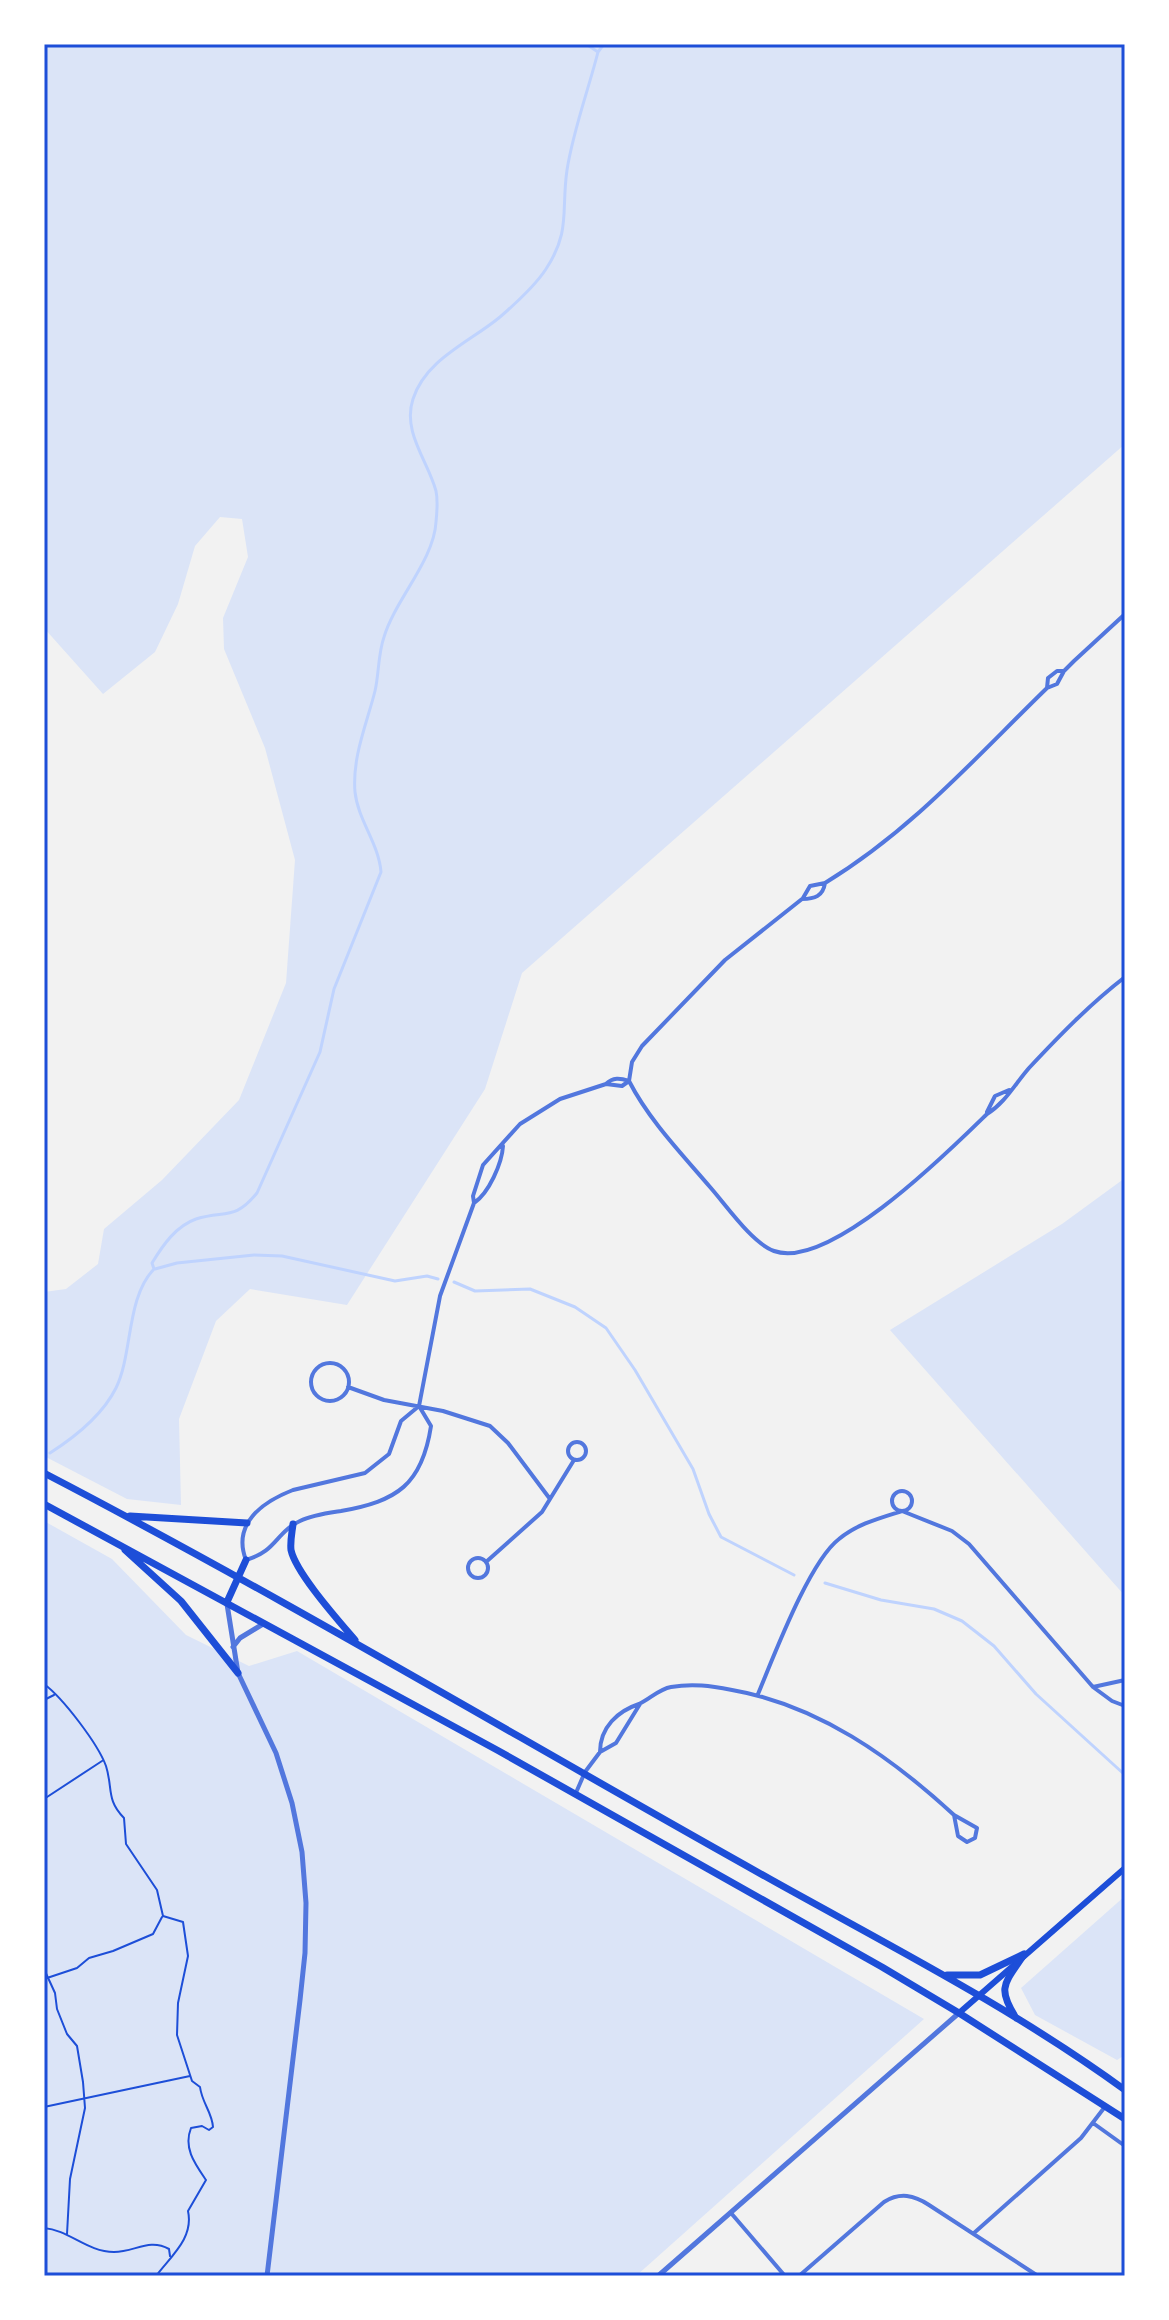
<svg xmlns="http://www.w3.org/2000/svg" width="1169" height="2320" font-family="'PT Sans',sans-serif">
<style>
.green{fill:#dbe4f7}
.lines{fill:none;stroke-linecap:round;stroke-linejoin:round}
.stream{stroke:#bfd3fe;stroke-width:3}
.path{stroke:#1d4ed8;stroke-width:2}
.minor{stroke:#5277de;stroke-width:4}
.tertiary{stroke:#5277de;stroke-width:5}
.secondary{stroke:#1d4ed8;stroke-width:6}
.primary{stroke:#1d4ed8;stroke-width:7}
.neatline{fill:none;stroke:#1d4ed8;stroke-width:3}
</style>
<rect width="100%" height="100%" fill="#f2f2f2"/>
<path class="green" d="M44 44H1125V444L522 973 485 1089 347 1305 250 1289 216 1321 179 1419 181 1505 127 1499 44 1456V1292L66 1289 98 1264 104 1229 162 1180 239 1100 286 983 295 860 265 748 224 649 223 618 248 557 242 519 220 517 195 546 178 604 155 652 103 694 44 628Z
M1125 1178V1596L890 1330 1062 1224Z
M44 1521 112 1559 186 1635 249 1666 297 1651 924 2019 636 2276H44Z
M1125 1896V2055L1117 2060 1035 2015 1021 1988Z"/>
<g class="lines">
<path class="stream" d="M586 44 598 52
M155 1269 177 1263 254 1255 282 1256 395 1281 427 1276 438 1279
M454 1282 475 1291 530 1289 575 1307 606 1328 635 1370 693 1469 709 1514 721 1537 794 1575
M50 1453C75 1437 102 1416 116 1388 133 1353 126 1298 154 1269L152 1263C163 1245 176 1226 196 1219 226 1210 234 1221 257 1193L320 1052 334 989 381 872C379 844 358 820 355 792 352 757 367 723 375 691 379 674 378 654 384 637 395 600 434 560 436 522 437 512 438 500 436 491 428 461 402 432 413 399 426 359 470 342 500 317 515 304 535 286 546 269 571 231 561 211 567 170 573 131 588 91 598 52L604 44
M825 1583 881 1600 934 1609 962 1621 994 1646 1036 1694 1125 1775"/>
<path class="path" d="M44 1684C63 1698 98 1744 106 1766 113 1788 106 1800 124 1818L126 1844 157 1890 163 1916 183 1922 188 1956 178 2003 177 2035 192 2081 200 2087C202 2103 212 2112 213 2127L209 2130 202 2126 191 2128C183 2148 195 2164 206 2180L188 2211C194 2238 171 2256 156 2276
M44 1700 54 1695
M44 1799 102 1761
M44 1969 55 1993 57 2009 67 2034 77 2046 83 2082 85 2108 70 2179 67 2234
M44 1979 77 1968 89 1958 113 1951 153 1934 162 1917
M44 2107 190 2076
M44 2228C69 2230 87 2252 114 2252 135 2252 149 2238 169 2249L170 2256"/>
<path class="minor" d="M1125 614 1074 661 1064 671 1057 684 1047 688C975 758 912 830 825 883 823 896 815 899 802 899L725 960 642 1046 632 1062 629 1081C649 1120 681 1153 710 1187 726 1205 752 1243 774 1251 829 1271 949 1151 987 1114 1005 1103 1015 1084 1029 1068 1059 1036 1090 1004 1125 977
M1047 688 1048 678 1057 671H1064
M803 898 810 886 825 883
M606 1084 622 1086 629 1081
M987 1112 995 1096 1009 1090
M474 1203C489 1193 502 1163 503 1146
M311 1382a19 19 0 1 1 38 0a19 19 0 1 1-38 0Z
M348 1387 384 1400 443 1411 490 1426 508 1443 550 1499
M419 1406 431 1426C422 1485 397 1501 341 1511 328 1513 312 1515 300 1521 275 1533 277 1551 246 1560 232 1524 262 1502 293 1490L365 1473 389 1454 401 1421 419 1406 440 1296 474 1203 473 1196 483 1165 520 1124 560 1099 606 1084C613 1077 620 1078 629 1081
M568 1451a9 9 0 1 1 18 0a9 9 0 1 1-18 0Z
M892 1501a10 10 0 1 1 20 0a10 10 0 1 1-20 0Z
M468 1568a10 10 0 1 1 20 0a10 10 0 1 1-20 0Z
M486 1562 542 1512 574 1460
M1125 1680 1093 1687 1112 1701 1125 1706
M758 1694C774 1656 809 1562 839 1539 857 1524 880 1518 902 1511L952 1531 969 1544 1093 1687
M600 1752C600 1727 618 1711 639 1704 650 1699 659 1689 671 1687 693 1683 711 1686 732 1690 818 1705 891 1757 954 1815
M575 1795 585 1772 600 1752 616 1743 640 1704
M954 1815 977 1828 975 1838 967 1842 958 1836Z
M1093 2123 1125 2146
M731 2213 785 2276
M974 2233 1081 2138 1104 2108
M799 2276 884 2202C900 2192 914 2195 929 2205L1038 2276"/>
<path class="tertiary" d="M227 1604 238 1673 276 1753 292 1803 302 1852 306 1903 305 1953 300 2000 267 2276
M233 1647 240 1638 263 1624
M658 2276 959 2013"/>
<path class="secondary" d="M959 2013 1125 1868"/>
<path class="primary" d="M44 1473C290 1601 528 1744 770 1879 890 1946 1014 2009 1125 2090
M44 1504 497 1750 882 1967 959 2013 1125 2119
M130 1516 247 1523
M293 1524C292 1533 290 1541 291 1550 296 1573 338 1620 355 1640
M125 1550 181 1601 238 1673
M227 1602 246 1560
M947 1975H980L1024 1954
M1016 2018C997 1988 1004 1984 1023 1956"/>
</g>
<rect width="1169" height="2320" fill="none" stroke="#ffffff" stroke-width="92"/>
<rect x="46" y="46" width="1077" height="2228" class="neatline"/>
</svg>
